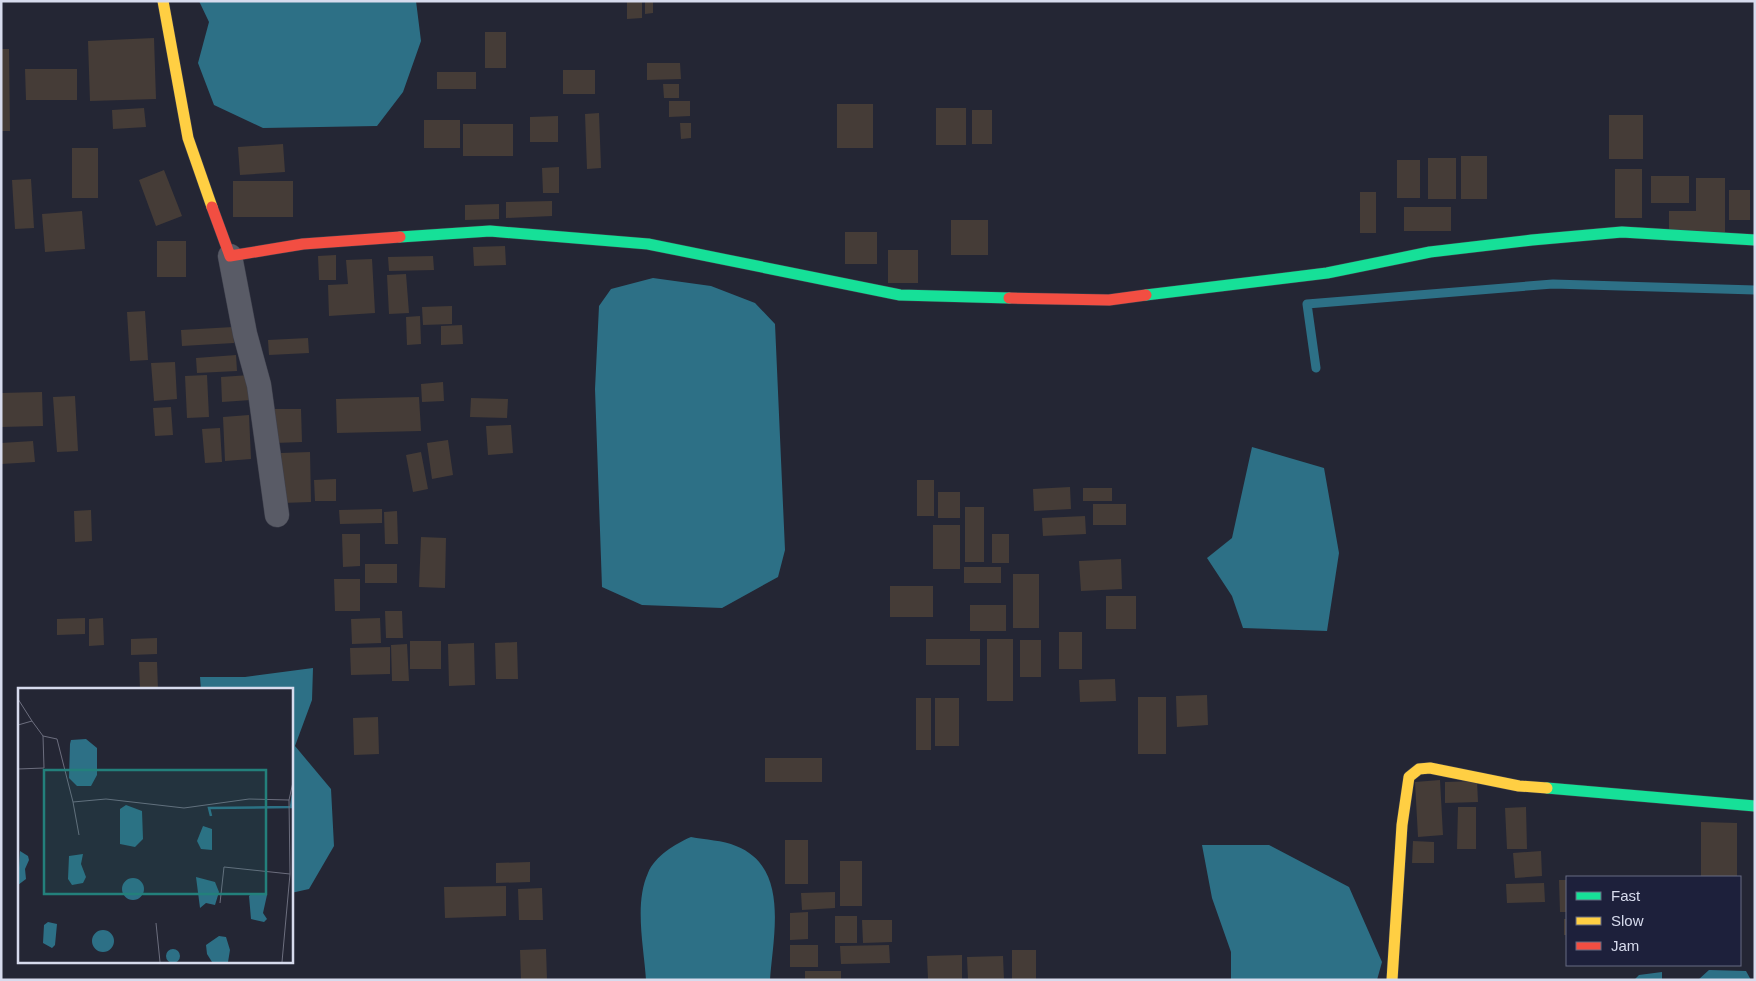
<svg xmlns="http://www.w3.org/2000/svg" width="1756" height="981" font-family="Helvetica,sans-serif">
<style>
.water{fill:#2d7086}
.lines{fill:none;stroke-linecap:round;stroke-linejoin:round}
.stream{stroke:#2d7086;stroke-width:9}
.building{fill:#453c37}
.street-casing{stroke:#3f414d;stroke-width:25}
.fast-casing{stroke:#3f414d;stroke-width:12}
.slow-casing{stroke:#3f414d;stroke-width:12}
.jam-casing{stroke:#3f414d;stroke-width:12}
.street{stroke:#595b66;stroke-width:24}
.fast{stroke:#16e098;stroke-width:11}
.slow{stroke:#ffcf43;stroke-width:11}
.jam{stroke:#f24e42;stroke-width:11}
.inset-river{fill:none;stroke:#2d7086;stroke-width:2.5}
.inset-road{fill:none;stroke:#6c6e7e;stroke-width:1}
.view{fill:#23807b;fill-opacity:0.15;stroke:#23807b;stroke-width:2.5}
.inset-edge{fill:none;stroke:#d7dbed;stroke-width:2.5}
</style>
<rect width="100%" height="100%" fill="#242634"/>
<path class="water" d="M199 1H416L421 41 403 92 377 126 263 128 214 105 198 63 209 22Z
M653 278 711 286 755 303 775 324 785 550 778 577 722 608 642 605 602 587 595 389 599 306 611 289Z
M1252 447 1324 468 1339 553 1327 631 1243 628 1232 596 1207 558 1232 538Z
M313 668 312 700 295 746 331 789 334 846 309 889 291 893V690H201L200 677H245Z
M691 837C705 840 723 840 736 846 790 867 773 936 770 980H646C644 947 634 904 648 873 655 856 675 844 691 837Z
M1202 845H1269L1349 887 1382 962 1377 980H1231V952L1212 898Z
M1709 970 1746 971 1751 980H1698Z
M1662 972V980H1634L1639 975Z"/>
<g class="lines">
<path class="stream" d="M1316 368 1307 304 1553 284 1755 290"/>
</g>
<path class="building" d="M627 1H642V18L627 19Z
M645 1H653V13L645 14Z
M485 32H506V68H485Z
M154 38 156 99 90 101 88 41Z
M1 49H9L10 131H1Z
M647 63H680L681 79 647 80Z
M25 69H77V100H26Z
M563 70H595V94H563Z
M437 72H476V89H437Z
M663 84H679V98H664Z
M669 101H690V116L669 117Z
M837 104H873V148H837Z
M144 108 146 127 113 129 112 110Z
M936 108H966V145H936Z
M972 110H992V144H972Z
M599 113 601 168 587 169 585 114Z
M1609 115H1643V159H1609Z
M558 116V142H530V117Z
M424 120H460V148H424Z
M680 123H691V138L681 139Z
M463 124H513V156H463Z
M283 144 285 172 240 175 238 147Z
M72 148H98V198H72Z
M1461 156H1487V199H1461Z
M1428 158H1456V199H1428Z
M1397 160H1420V198H1397Z
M559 167V193H543L542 168Z
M1615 169H1642V218H1615Z
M164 170 182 216 156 226 139 180Z
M1651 176H1689V203H1651Z
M1696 178H1725V233H1669V211H1696Z
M31 179 34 228 15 229 12 180Z
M233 181H293V217H233Z
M1729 190H1750V220H1729Z
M1360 192H1376V233H1360Z
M552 201V216L506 218V202Z
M499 204V219L465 220V205Z
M1404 207H1451V231H1404Z
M82 211 85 249 45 252 42 214Z
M951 220H988V255H951Z
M845 232H877V264H845Z
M157 241H186V277H157Z
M505 246 506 265 474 266 473 247Z
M888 250H918V283H888Z
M336 255V280H319L318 256Z
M433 256 434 270 389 271 388 257Z
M372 259 375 313 329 316 328 285 348 284 346 260Z
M406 274 409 313 389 314 387 275Z
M452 306V324L423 325 422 307Z
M145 311 148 360 130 361 127 312Z
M420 316 421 344 407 345 406 317Z
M462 325 463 344 441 345V326Z
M233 327 234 343 182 346 181 330Z
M308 338 309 353 269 355 268 340Z
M236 355 237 371 197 373 196 358Z
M175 362 177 399 154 401 151 363Z
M207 375 209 417 187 418 185 376Z
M250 375 251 400 222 402 221 377Z
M443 382 444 401 422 402 421 384Z
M42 392 43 426 1 427V393Z
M75 396 78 451 57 452 53 397Z
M419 397 421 431 337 433 336 399Z
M471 398 508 399 507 418 470 417Z
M171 407 173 435 155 436 153 408Z
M274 409H301L302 442 275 443Z
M249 415 251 459 225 461 223 417Z
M511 425 513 453 488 455 486 426Z
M220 428 222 462 205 463 202 429Z
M448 440 453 475 432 479 427 443Z
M33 441 35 462 1 464V443Z
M310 452 311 502 282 503 281 453Z
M421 452 428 489 413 492 406 455Z
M336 479V501H315L314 480Z
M917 480H934V516H917Z
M1070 487 1071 509 1034 511 1033 489Z
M1083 488H1112V501H1083Z
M938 492H960V518H938Z
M1093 504H1126V525H1093Z
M965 507H984V562H965Z
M382 509V523L340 524 339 510Z
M91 510 92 541 75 542 74 511Z
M397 511 398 544H385L384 512Z
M1085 516 1086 534 1043 536 1042 518Z
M933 525H960V569H933Z
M342 534H360V566L343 567Z
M992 534H1009V563H992Z
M421 537 446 538 445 588 419 587Z
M1121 559 1122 589 1081 591 1079 561Z
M365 564H397V583H365Z
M964 567H1001V583H964Z
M1013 574H1039V628H1013Z
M334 579H360V611H335Z
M890 586H933V617H890Z
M1106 596H1136V629H1106Z
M970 605H1006V631H970Z
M385 611H402L403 638H386Z
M85 618V634L57 635V619Z
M103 618 104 645 89 646V619Z
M380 618 381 643 352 644 351 619Z
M1059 632H1082V669H1059Z
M157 638V654L131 655V639Z
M926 639H980V665H926Z
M987 639H1013V701H987Z
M1020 640H1041V677H1020Z
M410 641H441V669H410Z
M517 642 518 679H496L495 643Z
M474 643 475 685 449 686 448 644Z
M407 644 409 681H392L391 645Z
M390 647V674L351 675 350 648Z
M139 662H157L158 690H140Z
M1115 679 1116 701 1080 702 1079 680Z
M1207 695 1208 725 1177 727 1176 696Z
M1138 697H1166V754H1138Z
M916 698H931V750H916Z
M935 698H959V746H935Z
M378 717 379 754 354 755 353 718Z
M765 758H822V782H765Z
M1440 780 1443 835 1418 837 1415 782Z
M1477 781 1478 802 1445 803V782Z
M1458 807H1476V849H1457Z
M1526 807 1527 849H1507L1505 808Z
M1701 822 1737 823V877H1701Z
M785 840H808V884H785Z
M1413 841 1434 842V863H1412Z
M1541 851 1542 876 1515 878 1513 853Z
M840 861H862V906H840Z
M530 862V882L496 883V863Z
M1559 880H1567V912H1560Z
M1544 883 1545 902 1507 903 1506 884Z
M506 886V916L445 918 444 887Z
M542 888 543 920H519L518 889Z
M835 892V908L802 910 801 893Z
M808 912V939L790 940V913Z
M835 916H857V943H835Z
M1564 919H1567V935H1564Z
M862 920H892V942L863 943Z
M790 945H818V967H790Z
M889 945 890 963 841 964 840 946Z
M546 949 547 980H521L520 950Z
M1012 950H1036V980H1012Z
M962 955V979H928L927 956Z
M1003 956 1004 980H968L967 957Z
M805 971H841V980H805Z"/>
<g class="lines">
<g class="street-casing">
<path id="street" d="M230 256 245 334 259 385 277 515"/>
</g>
<g class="fast-casing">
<path id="fast" d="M400 237 490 231 648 244 900 295 1009 298
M1146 295 1327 273 1430 252 1532 240 1622 232 1755 240
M1547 788 1755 806"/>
</g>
<g class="slow-casing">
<path id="slow" d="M163 1 188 138 212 207
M1392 980 1402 825 1409 777 1419 769 1430 768 1519 786 1547 788"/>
</g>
<g class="jam-casing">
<path id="jam" d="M212 207 230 256 303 244 400 237
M1009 298 1109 300 1146 295"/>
</g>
<use href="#street" class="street"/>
<use href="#fast" class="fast"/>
<use href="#slow" class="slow"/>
<use href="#jam" class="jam"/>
</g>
<g transform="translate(18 688)">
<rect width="275" height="275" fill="#242634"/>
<path d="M68 51 79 60V87L73 98H59L51 90 52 56 53 52ZM108 117 124 123 125 151 117 159 102 156V121ZM185 138 194 141V162L183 161 179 153ZM2 163 10 168 11 172 7 181 8 191 0 197ZM65 166 63 176 68 189 65 195 54 197 50 191 51 168ZM178 189 197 194 201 204 197 217 188 215 182 220ZM104 201a11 11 0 1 1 22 0a11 11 0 1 1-22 0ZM234 205 249 207 245 225 249 231 246 234 233 231 231 208ZM30 234 39 236 37 257 34 260 25 255 26 237ZM74 253a11 11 0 1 1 22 0a11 11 0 1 1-22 0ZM201 248 208 249 212 262 210 274H194L189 266 188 257ZM148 268a7 7 0 1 1 14 0a7 7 0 1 1-14 0Z" fill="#2d7086"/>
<path class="inset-river" d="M193 128 191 120 273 119 275 107"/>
<path class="inset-road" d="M0 11 14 33 0 37M14 33 25 48 39 51 55 114 88 111 166 120 231 111 271 112 275 94M0 81 26 80 25 48M55 114 61 147M202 215 206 179 272 186M138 235 142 274M264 274 272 186 271 112"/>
<path class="view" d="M26 82H248V206H26Z"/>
<rect width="275" height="275" class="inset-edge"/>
</g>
<rect width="1756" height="981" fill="none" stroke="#d7dbed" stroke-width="5"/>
<rect x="1566" y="876" width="175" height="90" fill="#1d203b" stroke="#676b82"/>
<rect x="1576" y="892" width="25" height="8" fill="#16e098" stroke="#676b82"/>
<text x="1611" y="901" font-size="15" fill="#d7dbed">Fast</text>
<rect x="1576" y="917" width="25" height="8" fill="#ffcf43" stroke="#676b82"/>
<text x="1611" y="926" font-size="15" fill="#d7dbed">Slow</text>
<rect x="1576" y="942" width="25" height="8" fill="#f24e42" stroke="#676b82"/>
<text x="1611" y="951" font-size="15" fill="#d7dbed">Jam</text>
</svg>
